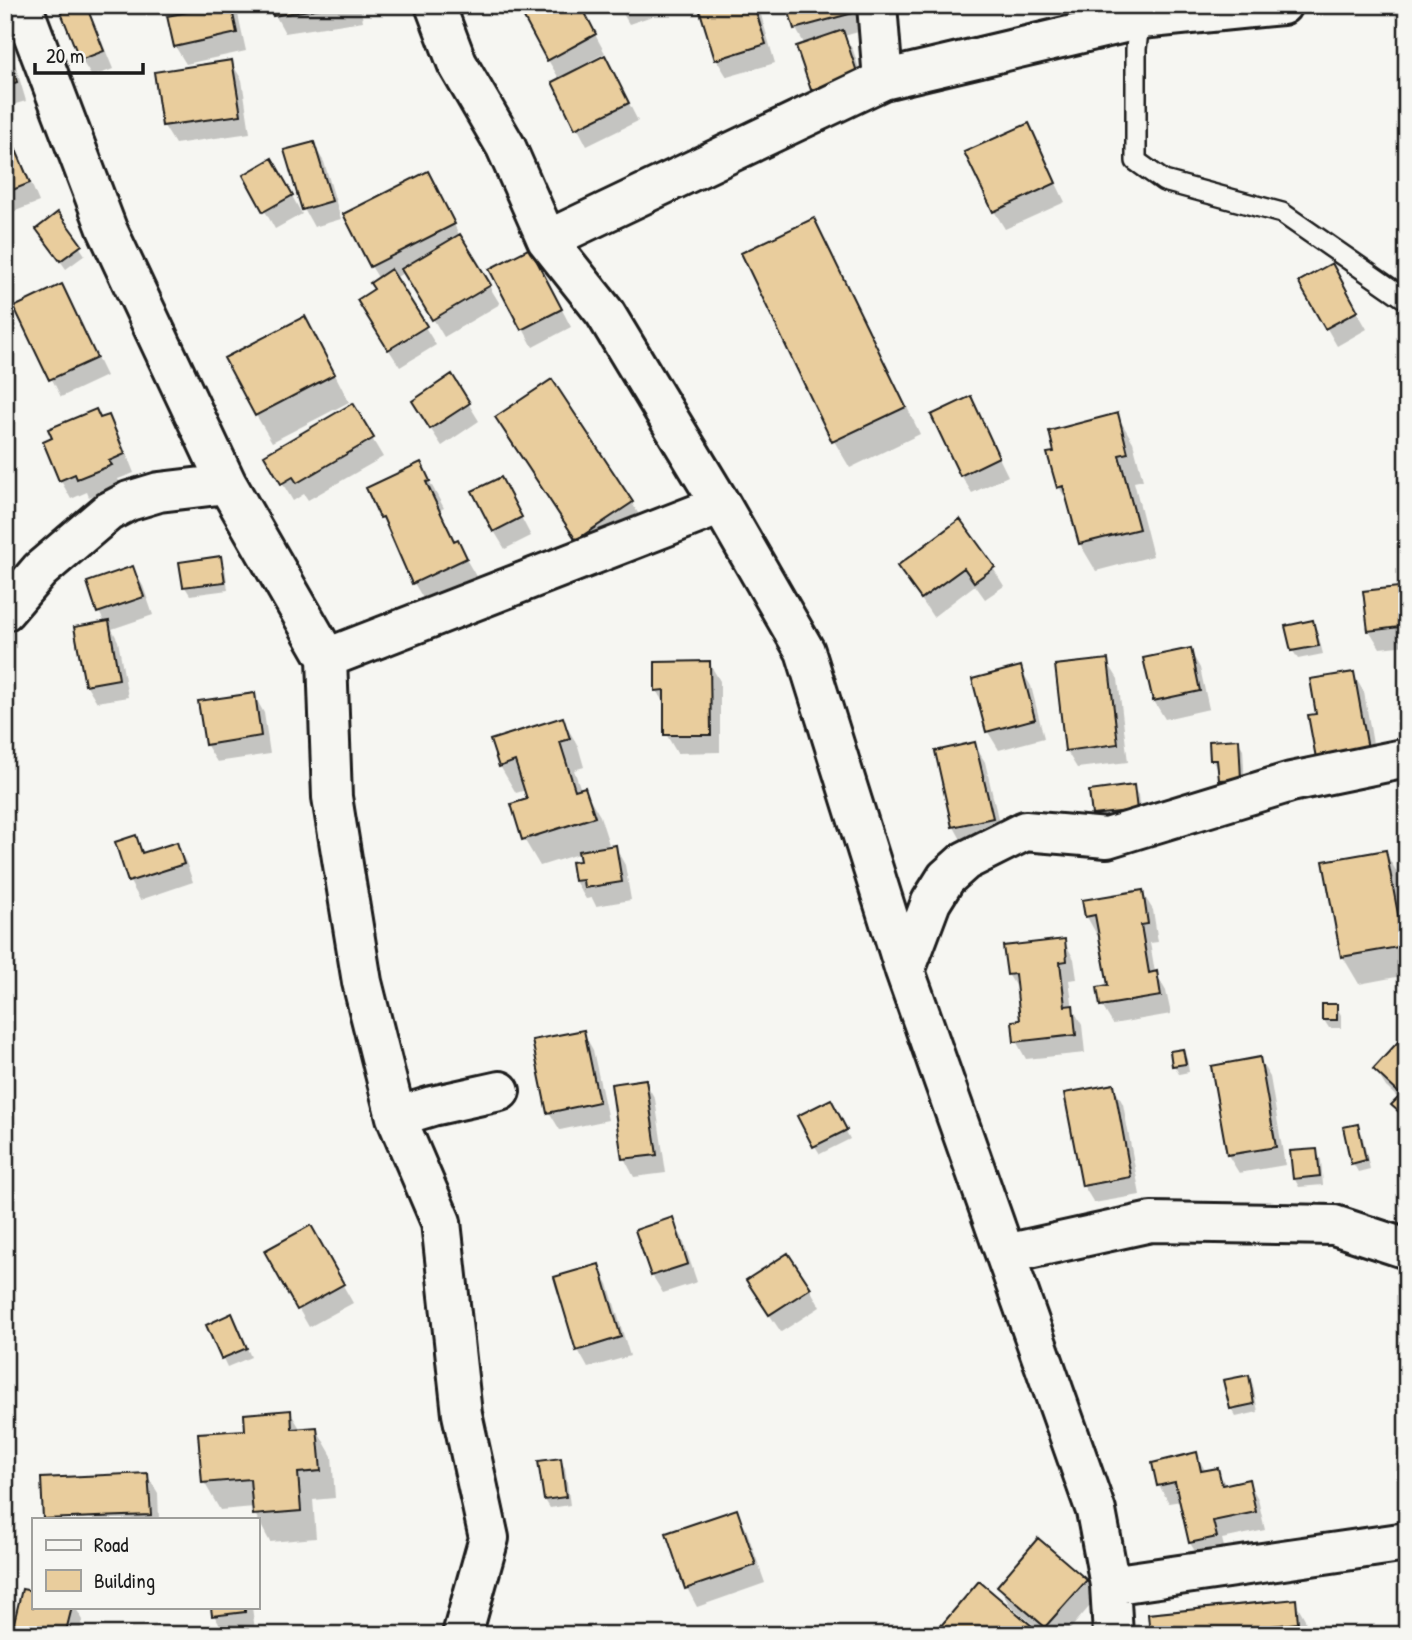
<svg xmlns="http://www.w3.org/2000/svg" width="1412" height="1640" font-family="'Patrick Hand',sans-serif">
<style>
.shadow{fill:#0003}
.building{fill:#e9cd9d;stroke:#1c1c1c;stroke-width:2}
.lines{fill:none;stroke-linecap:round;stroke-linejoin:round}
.service-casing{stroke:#1c1c1c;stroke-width:24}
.minor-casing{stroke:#1c1c1c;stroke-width:44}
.service{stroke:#f6f6f2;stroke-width:19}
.minor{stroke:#f6f6f2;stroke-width:38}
</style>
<rect width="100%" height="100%" fill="#f6f6f2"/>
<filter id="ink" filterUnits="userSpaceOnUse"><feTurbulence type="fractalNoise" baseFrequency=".0143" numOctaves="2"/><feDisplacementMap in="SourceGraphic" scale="14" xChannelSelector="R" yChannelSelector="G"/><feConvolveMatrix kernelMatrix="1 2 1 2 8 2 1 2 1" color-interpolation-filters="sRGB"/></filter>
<g filter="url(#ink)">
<path class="shadow" d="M60 5H87L113 69 92 77 81 59Z
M199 5H236L246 51 186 64 175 46 200 11Z
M273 5H360L363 21 285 33 275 15Z
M579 5 605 53 577 68 579 71 615 76 638 121 587 146 554 83 560 80 548 60Z
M684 5 629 24 618 5Z
M699 5H758L775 63 727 77 716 59Z
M789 5H855L862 31 844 36 853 50 867 93 823 108 813 89 805 45 796 29Z
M5 30 26 101 5 107Z
M231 62 242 80 250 133 175 144 164 126 156 74Z
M5 121 39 202 5 215Z
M1028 125 1065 202 1005 229 994 211Z
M313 144 324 162 341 219 314 227 304 209Z
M272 160 302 214 275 229 245 175Z
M438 191 463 243 500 304 444 337 405 272 395 278 436 345 400 367 369 319 379 279 371 266Z
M58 215 85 255 66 269 43 237Z
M813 220 829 247 920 434 850 468 834 441 743 254Z
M1331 266 1367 329 1337 346 1301 283Z
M540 268 571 327 533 347 491 270Z
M71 304 106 376 61 397 16 308Z
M320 345 349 402 272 442 256 415Z
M970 398 1008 476 972 493 961 475Z
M468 403 479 421 442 446 424 419Z
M352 405 383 457 308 500 304 494 293 501 266 456Z
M1117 415 1133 442 1143 480 1134 482 1153 556 1096 571 1080 544 1071 508 1059 487 1056 453Z
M108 417 119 435 134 473 118 479 120 484 89 497 87 492 71 499 61 481 45 443Z
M497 418 632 503 648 530 593 566Z
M420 464 444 508 440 510 456 542 481 585 430 610 414 583Z
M511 498 531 536 505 549 494 531Z
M220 558 225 567 228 590 190 595 185 587Z
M899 566 993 568 1004 586 985 599 975 585 933 617Z
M132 568 143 586 153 615 112 629 118 641 128 697 97 702 86 684 105 623 99 612Z
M1407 588V645L1380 648 1369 630Z
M1312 622 1317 630 1323 654 1298 659 1293 651 1287 627Z
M1190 650 1200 668 1209 709 1165 719 1154 701 1145 659Z
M1107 661 1118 679 1128 762 1077 768 1066 750Z
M709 663 720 681V752L677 753 666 734V707L656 690Z
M1020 668 1031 686 1044 738 999 750 988 732 975 680Z
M1353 674 1364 692 1377 767 1318 716Z
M254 695 264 713 270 754 217 762 206 744Z
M562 719 578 746 584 767 574 770 581 790 584 789 600 816 609 844 598 848 599 850 615 847 625 865 631 900 596 906 592 898 586 899 575 881 582 862 581 853 540 866 524 839 529 800 526 790 516 793 500 766Z
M1238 741 1243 749 1245 787 1225 788 1220 780 1219 768H1217L1212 760Z
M974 744 985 762 1002 836 964 845 954 827Z
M1133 787 1138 795 1141 818 1099 823 1094 815Z
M135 837 145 854 176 844 186 862 193 882 140 900 130 882 117 843Z
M1385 852 1401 879 1407 912V975L1359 984 1343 957Z
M1142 892 1153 910 1158 942 1150 943 1155 972 1166 991 1171 1014 1113 1024 1102 1006 1099 989 1110 987 1100 934 1097 935 1087 917Z
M1064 941 1074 959 1077 979 1069 980 1073 1009 1082 1025 1085 1053 1026 1059 1016 1041 1022 1022 1019 992 1008 974Z
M1336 1006 1341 1015V1028H1329L1324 1020Z
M583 1032 593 1050 608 1120 560 1130 549 1112Z
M1407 1035V1126L1393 1105 1399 1099 1386 1087 1375 1069Z
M1182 1051 1187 1059 1189 1072 1179 1074 1174 1065Z
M1259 1059 1270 1077 1285 1165 1239 1173 1228 1155Z
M645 1081 655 1099 666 1173 634 1177 624 1158Z
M1113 1086 1123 1104 1140 1195 1094 1203 1083 1185Z
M835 1110 850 1139 820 1154 815 1146Z
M1357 1126 1362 1134 1370 1169 1358 1172 1353 1163Z
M1316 1151 1321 1160 1323 1185 1299 1187 1294 1178Z
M672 1219 682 1237 697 1282 663 1293 652 1275Z
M310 1227 353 1303 309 1327 266 1252Z
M598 1266 608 1284 630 1356 588 1368 578 1350Z
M810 1289 820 1307 781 1332 759 1299Z
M236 1324 251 1357 227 1367 208 1326Z
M1248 1376 1253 1385 1258 1412 1236 1417 1231 1408Z
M290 1412 301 1430 316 1428 332 1456 335 1498 313 1500 316 1538 270 1542 255 1514 254 1507 220 1510 204 1482 247 1431Z
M1196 1454 1206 1472 1217 1470 1226 1486 1248 1481 1258 1499 1265 1530 1222 1539 1226 1555 1201 1561 1190 1543 1181 1501 1169 1503 1159 1485Z
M560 1460 565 1468 570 1505 550 1508 545 1500Z
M147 1475 158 1493 159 1519H45L43 1480Z
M736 1511 746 1529 765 1583 697 1607 687 1588 668 1534Z
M1085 1581 1096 1599 1065 1635H1045L1009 1604 999 1586Z
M23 1591 33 1593V1607H75L83 1620 79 1635H13Z
M1295 1601 1305 1619 1307 1635H1152Z
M213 1607H252L255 1630 224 1633 214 1615Z"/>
<path class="building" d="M58 5H86L104 51 80 60Z
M197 5H231L237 33 174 47 167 16 198 10Z
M271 5H339L273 16Z
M517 5H581L596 34 547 61Z
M698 5H754L766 44 715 60Z
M787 5H851L853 13 794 29Z
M843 30 858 75 811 90 796 46Z
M5 42 17 82 5 86Z
M605 55 629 103 575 129 552 82Z
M232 60 241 115 162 126 154 72Z
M1029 123 1056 183 993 212 964 152Z
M5 124 30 183 5 193Z
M314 142 332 201 302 210 284 150Z
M272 158 293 195 263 212 243 175Z
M428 171 455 224 370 267 343 214Z
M58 212 82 245 60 261 36 229Z
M814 218 906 407 832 442 741 253Z
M460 234 491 285 432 320 401 269Z
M530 248 562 309 521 330 489 269Z
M1332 263 1358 311 1325 329 1298 282Z
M391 269 427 326 388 350 357 300 374 289 370 283Z
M62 284 97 358 49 380 14 307Z
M305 316 335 374 255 416 224 358Z
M452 374 470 403 430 429 412 401Z
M552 379 633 502 576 540 495 417Z
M971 396 999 457 960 476 931 415Z
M353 403 374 438 297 483 293 477 281 484 264 455Z
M96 409 100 418 109 415 125 454 109 461 112 465 77 479 75 474 59 481 43 442 52 438 48 429Z
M1118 413 1128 453 1119 455 1139 529 1079 544 1063 486 1057 488 1047 453 1054 452 1049 431Z
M421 462 430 481 426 482 454 541 458 539 467 558 412 584 383 517 380 518 366 488Z
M501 477 522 517 493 532 472 491Z
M960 519 995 567 974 582 964 568 921 599 897 566Z
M221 556 225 582 183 587 179 562Z
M133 566 144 597 97 613 87 582Z
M1407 586V626L1368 631 1363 591Z
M1313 620 1319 646 1291 651 1285 626Z
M109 621 119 679 85 685 74 627Z
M1191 648 1200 691 1153 701 1143 658Z
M1108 659 1118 744 1065 751 1055 665Z
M710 661 711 735H664V690L655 691V662Z
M1021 666 1035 719 986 732 972 679Z
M1354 672 1368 749 1316 758 1308 715 1316 714 1310 679Z
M255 693 261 736 205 745 198 701Z
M563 717 570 739 560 742 575 790 585 787 595 817 522 840 511 804 527 799 515 761 499 767 490 740Z
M1239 739 1241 779 1219 780 1217 760H1210L1209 741Z
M975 742 993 818 952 827 935 751Z
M1134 785 1137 810 1092 815 1089 791Z
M136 835 142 853 177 842 184 864 128 882 115 842Z
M616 845 622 882 584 888 583 880 574 881 571 862 580 861 578 851Z
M1386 850 1404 946 1341 957 1323 861Z
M1143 890 1148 924 1141 925 1149 973 1157 971 1161 996 1100 1006 1097 987 1108 985 1095 915 1085 917 1082 900Z
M1065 939 1067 961 1060 962 1065 1006 1073 1005 1076 1035 1014 1042 1012 1021 1020 1020 1015 974 1007 975 1003 946Z
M1322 1004H1337V1020H1322Z
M584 1030 599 1102 547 1113 532 1040Z
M1407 1032V1119L1391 1105 1401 1095 1373 1069Z
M1183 1049 1186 1064 1172 1066 1170 1051Z
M1260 1057 1276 1147 1227 1155 1211 1066Z
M646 1079 657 1155 622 1159 611 1084Z
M1114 1084 1131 1177 1082 1186 1064 1093Z
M831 1099 847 1130 813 1147 797 1116Z
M1358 1124 1366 1160 1351 1164 1343 1127Z
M1317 1149 1320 1176 1293 1179 1290 1151Z
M673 1217 688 1264 651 1276 635 1230Z
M311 1225 344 1284 297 1310 264 1251Z
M788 1253 811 1288 769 1315 746 1280Z
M599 1264 621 1337 576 1351 554 1277Z
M232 1313 247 1348 221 1359 206 1325Z
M1249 1375 1254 1404 1230 1409 1223 1380Z
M291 1410 292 1429 317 1427 321 1471 298 1473 301 1511 253 1515 250 1479 202 1483 198 1433 245 1430 244 1414Z
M1197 1452 1201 1471 1218 1468 1222 1485 1249 1479 1256 1512 1213 1521 1217 1537 1189 1543 1175 1482 1157 1486 1152 1463Z
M561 1458 566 1497 544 1500 538 1461Z
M148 1473 151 1515 43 1519 41 1478Z
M737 1509 756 1565 685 1589 666 1533Z
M1038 1538 1087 1580 1045 1627 997 1586Z
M979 1581 1039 1632 1036 1635H933Z
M22 1589 33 1591V1607H72L65 1635H11Z
M1296 1599 1298 1623 1189 1635H1150L1148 1614Z
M211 1607H245V1612L212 1616Z"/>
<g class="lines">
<g class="service-casing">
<path id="service" d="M1140 13 1136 49V161L1164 181 1282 213 1407 300"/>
</g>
<g class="minor-casing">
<path id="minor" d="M22 5 107 229 227 484 327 658 332 797 362 982 396 1117 441 1222 462 1414 489 1538 462 1635
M435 5 457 63 506 147 547 240 605 313 721 505 805 651 905 971 1096 1511 1110 1585 1113 1635
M877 5 883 80
M547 240 883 80 1141 19 1282 5
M5 611 40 570 108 512 129 501 159 492 227 484
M327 658 721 505
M905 971 931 902 946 878 965 861 1025 831 1107 838 1291 782 1407 758
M396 1117 432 1106 500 1091
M1006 1254 1151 1222 1334 1225 1407 1249
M1110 1585 1407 1542"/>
</g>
<use href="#service" class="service"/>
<use href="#minor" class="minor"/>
</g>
</g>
<rect width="1412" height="1640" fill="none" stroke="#f6f6f2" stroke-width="28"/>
<rect x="14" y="14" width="1384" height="1612" fill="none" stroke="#1c1c1c" stroke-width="2.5" filter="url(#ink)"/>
<rect x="32" y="1518" width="228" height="91" fill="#f6f6f2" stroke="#9f9f9c" stroke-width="2"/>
<rect x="46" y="1540" width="35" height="10" fill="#f6f6f2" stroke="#9f9f9c" stroke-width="2"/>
<text x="94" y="1552" font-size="21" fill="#1c1c1c">Road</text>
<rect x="46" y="1570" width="35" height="21" fill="#e9cd9d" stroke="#9f9f9c" stroke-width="2"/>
<text x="94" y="1588" font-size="21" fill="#1c1c1c">Building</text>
<path d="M35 63v10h108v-10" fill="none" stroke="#1c1c1c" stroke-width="3.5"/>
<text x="46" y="63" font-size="21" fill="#1c1c1c" stroke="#f6f6f2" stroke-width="5" paint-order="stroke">20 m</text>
</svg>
